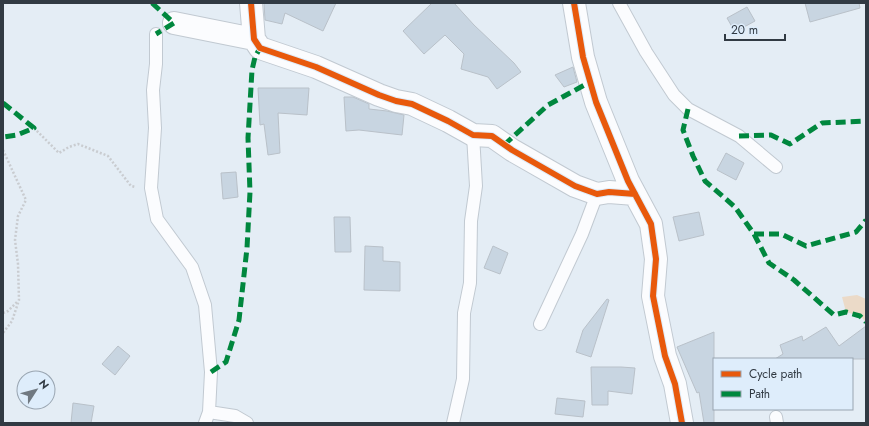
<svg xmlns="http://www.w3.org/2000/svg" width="869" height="426" font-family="Jost,sans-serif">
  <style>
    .green { fill: #ebdac8 }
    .building { fill: #c8d5e1; stroke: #b9c1c9 }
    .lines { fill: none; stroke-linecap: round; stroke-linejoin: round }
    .lane-casing { stroke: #c1c9d1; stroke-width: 14 }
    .street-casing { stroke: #c1c9d1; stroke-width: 24 }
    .path { stroke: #c9ccd0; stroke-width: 2.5; stroke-dasharray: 2 2; stroke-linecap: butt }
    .lane { stroke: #fbfcfe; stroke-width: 12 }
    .street { stroke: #fbfcfe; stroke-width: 22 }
    .quiet { stroke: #00873e; stroke-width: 5; stroke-dasharray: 10 5; stroke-linecap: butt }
    .cycleway-casing { stroke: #deedfb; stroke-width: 8 }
    .cycleway { stroke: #e8590c; stroke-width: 6 }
  </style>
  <rect width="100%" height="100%" fill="#e4edf5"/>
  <path class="green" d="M 857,295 L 866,299 L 866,322 L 860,316 L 846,312 L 842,297 Z"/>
  <path class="building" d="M 264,3 L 336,3 L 323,31 L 285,13 L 282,24 L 265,20 Z
    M 432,3 L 454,3 L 474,25 L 514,63 L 521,72 L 497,89 L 488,77 L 461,69 L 464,54 L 445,35 L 424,54 L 403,31 Z
    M 805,3 L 859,3 L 860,8 L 810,22 Z
    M 747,7 L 755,21 L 735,32 L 727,18 Z
    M 573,67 L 577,82 L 564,87 L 555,75 Z
    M 258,88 L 309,88 L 307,115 L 278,113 L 280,153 L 268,155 L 264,124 L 260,125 Z
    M 344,97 L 353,97 L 369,104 L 369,109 L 387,111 L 404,115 L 402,135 L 359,130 L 346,131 Z
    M 726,153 L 744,163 L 736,180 L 717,170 Z
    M 236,172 L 238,197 L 223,199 L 221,173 Z
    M 699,212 L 704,235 L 679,241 L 673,217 Z
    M 334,217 L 350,217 L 351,252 L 335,252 Z
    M 365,246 L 383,247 L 383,261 L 400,262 L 400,291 L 364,290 Z
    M 493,246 L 508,253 L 500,274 L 484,268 Z
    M 607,299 L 609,300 L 591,357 L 576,352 L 583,330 Z
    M 866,326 L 866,359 L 775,359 L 783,354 L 780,345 L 802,336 L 803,341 L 826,327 L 839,346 Z
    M 714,332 L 714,423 L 704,423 L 699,392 L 697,393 L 677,347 Z
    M 118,346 L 130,356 L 115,375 L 102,364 Z
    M 591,367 L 621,367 L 635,368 L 632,394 L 608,391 L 608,405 L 592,405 Z
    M 557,398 L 585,401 L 583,417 L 555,414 Z
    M 73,403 L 94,406 L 91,423 L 71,423 Z"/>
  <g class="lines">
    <defs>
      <path id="lane" d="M 619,3 L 646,52 L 674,95 L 688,109 L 739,136 L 776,167
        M 156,34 L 156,64 L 153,90 L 155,128 L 151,188 L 157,219 L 192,267 L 205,305 L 211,372 L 209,412 L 205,423
        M 540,324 L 582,234 L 597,194
        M 209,412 L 235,416 L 247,423
        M 776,417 L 777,423
        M 453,423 L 463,379 L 464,313 L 470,283 L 471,221 L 476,186 L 473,135"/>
      <path id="street" d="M 251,3 L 254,39 L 260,48 L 316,67 L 379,95 L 396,101 L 412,104 L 448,121 L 473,135 L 492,136 L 512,150 L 575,186 L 597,194 L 609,192 L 635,194
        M 574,3 L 583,57 L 596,102 L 628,181 L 651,224 L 656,259 L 653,296 L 665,356 L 675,384 L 682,423
        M 174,23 L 254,39"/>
    </defs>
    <use href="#lane" class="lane-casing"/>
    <use href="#street" class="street-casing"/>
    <path class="path" d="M 34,128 L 59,153 L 69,147 L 78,144 L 108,156 L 131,186 L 135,187
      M 3,150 L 26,200 L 18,216 L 15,240 L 18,264 L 19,300 L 12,321 L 3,333
      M 3,313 L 8,311 L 18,301"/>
    <use href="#lane" class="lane"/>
    <use href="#street" class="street"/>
    <path class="quiet" d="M 152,3 L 174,23 L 156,34
      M 3,103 L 34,128 L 17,135 L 3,137
      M 688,109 L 683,130 L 693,156 L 705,181 L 735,207 L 754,234 L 769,263 L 794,280 L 834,315 L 846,312 L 860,316 L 866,322
      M 739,136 L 771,135 L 790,144 L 822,123 L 866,121
      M 504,145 L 548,105 L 590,82
      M 754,234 L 781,234 L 806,246 L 856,232 L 866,220
      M 211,372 L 226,362 L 239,320 L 247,248 L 250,192 L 248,138 L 252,70 L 255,57 L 260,48"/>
    <defs>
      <path id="cycleway" d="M 251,3 L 254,39 L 260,48 L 316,67 L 379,95 L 396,101 L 412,104 L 448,121 L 473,135 L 492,136 L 512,150 L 575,186 L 597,194 L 609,192 L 635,194
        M 574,3 L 583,57 L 596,102 L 628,181 L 651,224 L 656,259 L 653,296 L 665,356 L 675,384 L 682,423"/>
    </defs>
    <use href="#cycleway" class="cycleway-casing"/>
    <use href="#cycleway" class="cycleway"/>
  </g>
  <rect width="869" height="426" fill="none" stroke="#313a43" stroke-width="8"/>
  <rect x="713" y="358" width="140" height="52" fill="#deedfb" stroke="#99a5b1"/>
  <rect x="721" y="371" width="20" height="6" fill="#e8590c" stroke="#99a5b1"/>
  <text x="749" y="378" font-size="12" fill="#313a43">Cycle path</text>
  <rect x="721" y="391" width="20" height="6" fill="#00873e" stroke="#99a5b1"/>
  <text x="749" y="398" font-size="12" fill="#313a43">Path</text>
  <g transform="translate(36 390) rotate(54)"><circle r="19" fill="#deedfb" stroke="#99a5b1"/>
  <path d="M0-3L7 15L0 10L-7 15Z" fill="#707981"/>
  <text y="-6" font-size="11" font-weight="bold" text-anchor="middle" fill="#313a43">N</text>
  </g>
  <path d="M725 34v6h60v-6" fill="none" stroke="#313a43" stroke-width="2"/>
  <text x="731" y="34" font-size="12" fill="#313a43" stroke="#deedfb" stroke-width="3" paint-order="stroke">20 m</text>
</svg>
